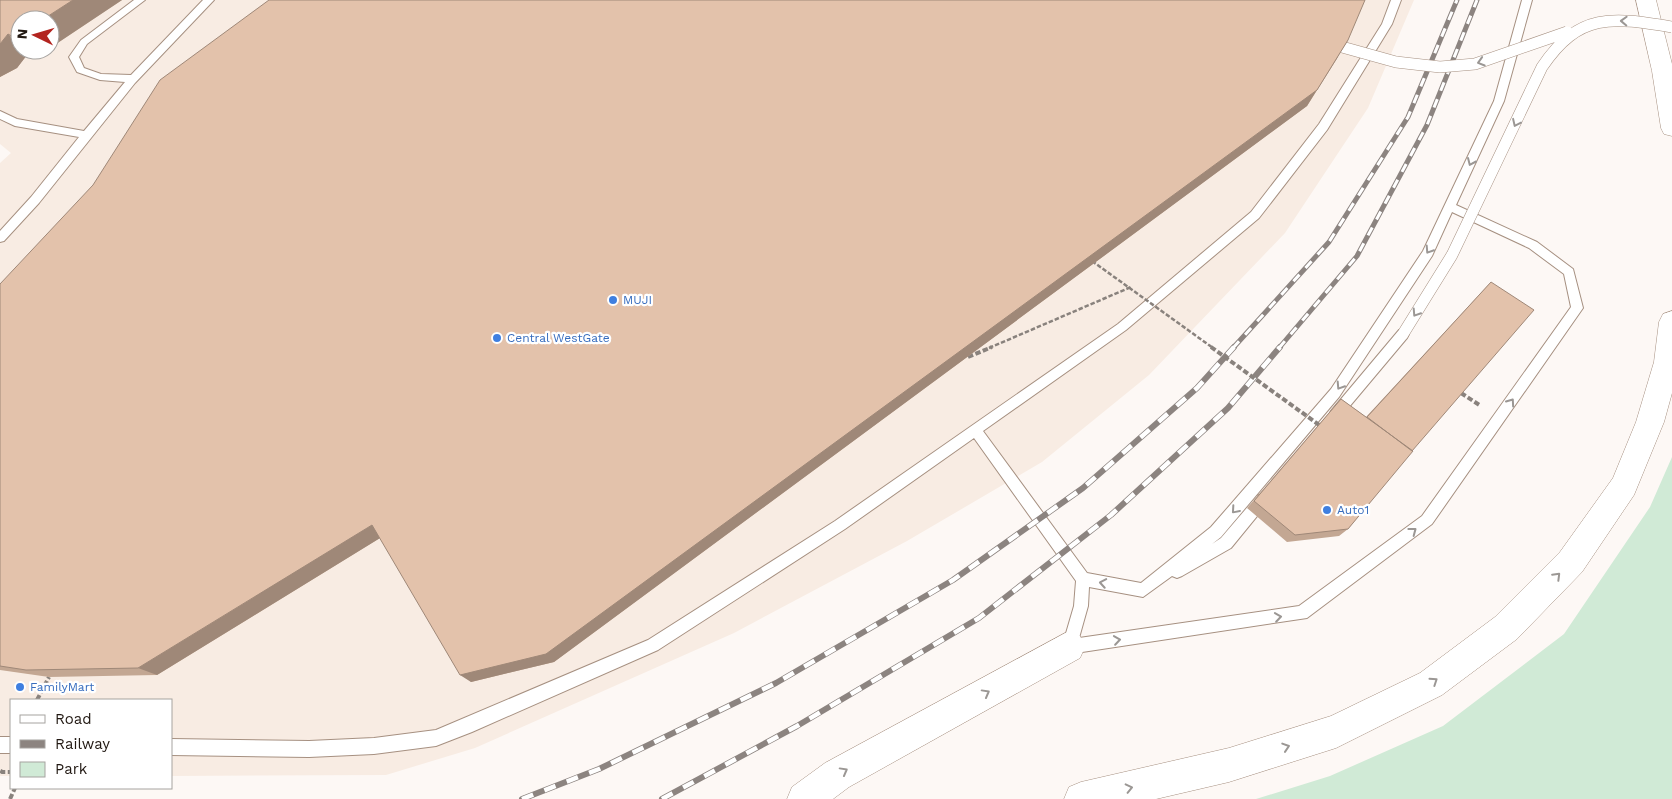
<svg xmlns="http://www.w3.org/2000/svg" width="1672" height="799" font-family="'Work Sans',sans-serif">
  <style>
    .built { fill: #f8ece3; fill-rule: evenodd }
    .green { fill: #d0ead6 }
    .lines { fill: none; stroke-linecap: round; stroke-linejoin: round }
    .lane-casing { stroke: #a69081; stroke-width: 2 }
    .secondary-casing { stroke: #a69081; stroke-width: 1 }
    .primary-casing { stroke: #a69081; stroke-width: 1 }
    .path-far1 { stroke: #89827d; stroke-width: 2.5; stroke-dasharray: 4.5 2; stroke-linecap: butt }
    .path { stroke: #89827d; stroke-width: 4; stroke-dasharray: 5.5 2.5; stroke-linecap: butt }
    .lane { fill: #fff; fill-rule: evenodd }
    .secondary { fill: #fff; fill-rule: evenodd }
    .primary { fill: #fff; fill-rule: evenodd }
    .rail-far1-casing { stroke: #8c8480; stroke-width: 5 }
    .rail-casing { stroke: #8c8480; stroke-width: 6 }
    .rail-far1 { stroke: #fff; stroke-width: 3; stroke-dasharray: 9; stroke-linecap: butt }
    .rail { stroke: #fff; stroke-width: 4.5; stroke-dasharray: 12; stroke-linecap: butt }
    .lane-bridge-casing { stroke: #a69081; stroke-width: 12; stroke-linecap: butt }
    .path-bridge-far1 { stroke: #89827d; stroke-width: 2.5; stroke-dasharray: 4.5 2; stroke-linecap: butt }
    .path-bridge { stroke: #89827d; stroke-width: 4; stroke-dasharray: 5.5 2.5; stroke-linecap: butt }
    .lane-bridge { stroke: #fff; stroke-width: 11 }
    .wall { fill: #c3a793 }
    .shaded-wall { fill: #9f8878 }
    .building { fill: #e3c2ab; stroke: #9f8878 }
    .oneway { stroke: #9b9794 }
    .shop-dot { fill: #3f7fe0; stroke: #fff; stroke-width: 2 }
    .labels { text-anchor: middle; stroke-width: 4.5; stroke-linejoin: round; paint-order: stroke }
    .shop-label { font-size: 12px; fill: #366cbe; stroke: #fff; text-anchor: start }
  </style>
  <rect width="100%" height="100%" fill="#fdf8f5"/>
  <path class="built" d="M 0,0 L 1414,0 L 1368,108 L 1285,233 L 1149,375 L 1042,462 L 907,541 L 734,633 L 475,748 L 386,775 L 171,776 L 171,700 L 11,700 L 11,776 L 0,776 L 0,163 L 11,153 L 0,144 ZM 20,20 L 50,20 L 50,50 L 20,50 Z"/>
  <path class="green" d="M 1672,457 L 1672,799 L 1256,799 L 1330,776 L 1443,726 L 1564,634 L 1650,507 Z"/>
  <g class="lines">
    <defs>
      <path id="lane" d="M 134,0 L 145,0 L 87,44 L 79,57 L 84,68 L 101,74 L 131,75 L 203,0 L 214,0 L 135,83 L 39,203 L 4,241 L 0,242 L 0,231 L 31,197 L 79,137 L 15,126 L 0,119 L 0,111 L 17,119 L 84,131 L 125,82 L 100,80 L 77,72 L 69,57 L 81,40 Z
        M 1391,0 L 1401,0 L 1392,24 L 1327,130 L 1259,218 L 1126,330 L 983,431 L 1087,573 L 1141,583 L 1211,527 L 1331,389 L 1423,251 L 1494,101 L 1522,0 L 1532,0 L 1504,101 L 1456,205 L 1537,242 L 1573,269 L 1583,308 L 1432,524 L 1307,618 L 1069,654 L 1064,652 L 1062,647 L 1074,606 L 1076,581 L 974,438 L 845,529 L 658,650 L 472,732 L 436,746 L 374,754 L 309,757 L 171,755 L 171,739 L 309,741 L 374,738 L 436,730 L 648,640 L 835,521 L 1118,324 L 1251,212 L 1319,124 L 1382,24 ZM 1452,212 L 1529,248 L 1564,274 L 1571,307 L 1422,516 L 1299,606 L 1079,638 L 1088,606 L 1089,587 L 1143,597 L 1172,576 L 1177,578 L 1182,576 L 1231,548 L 1267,504 L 1269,500 L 1267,496 L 1262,494 L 1257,496 L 1221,538 L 1212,544 L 1221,537 L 1339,397 L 1432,256 Z
        M 1403,329 L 1407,330 L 1409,334 L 1407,338 L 1339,419 L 1335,421 L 1331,419 L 1329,415 L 1331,411 L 1399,330 Z
        M 0,737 L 11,737 L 11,753 L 0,753 Z"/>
      <path id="secondary" d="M 1069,631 L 1080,636 L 1085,647 L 1080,658 L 849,787 L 833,799 L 787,799 L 792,787 L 825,763 Z"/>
      <path id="primary" d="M 1636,0 L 1656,0 L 1672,64 L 1672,136 L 1664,134 L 1661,128 L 1652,71 Z
        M 1672,311 L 1672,393 L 1664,422 L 1634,495 L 1582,572 L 1517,639 L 1442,695 L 1336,748 L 1229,782 L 1156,799 L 1064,799 L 1069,787 L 1081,782 L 1229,748 L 1331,716 L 1420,673 L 1495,617 L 1560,552 L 1613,478 L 1636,422 L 1654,362 L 1659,322 L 1663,314 Z"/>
    </defs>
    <use href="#lane" class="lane-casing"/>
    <use href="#secondary" class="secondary-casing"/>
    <use href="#primary" class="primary-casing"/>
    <path class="path-far1" d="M 989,348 L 1131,287"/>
    <path class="path" d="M 968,357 L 992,347
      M 1461,393 L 1481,406
      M 37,700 L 49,677
      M 3,770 L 2,772 L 11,772
      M 10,799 L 15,788"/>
    <use href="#lane" class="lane"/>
    <use href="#secondary" class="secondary"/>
    <use href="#primary" class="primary"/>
    <defs>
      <path id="rail-far1" d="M 1233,348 L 1329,242 L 1408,117 L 1457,0
        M 1279,348 L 1357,256 L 1427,125 L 1477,0"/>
      <path id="rail" d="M 522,799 L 599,769 L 776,683 L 953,580 L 1083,488 L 1197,388 L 1234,347
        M 662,799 L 797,726 L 979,618 L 1111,515 L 1228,408 L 1280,347"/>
    </defs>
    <use href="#rail-far1" class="rail-far1-casing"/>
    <use href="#rail" class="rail-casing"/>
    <use href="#rail-far1" class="rail-far1"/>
    <use href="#rail" class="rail"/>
    <defs>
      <path id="lane-bridge" d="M 1342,47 L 1396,62 L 1440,67 L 1475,64 L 1567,32
        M 1403,334 L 1452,255 L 1542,67 C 1579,12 1612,17 1672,27"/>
    </defs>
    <use href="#lane-bridge" class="lane-bridge-casing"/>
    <path class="path-bridge-far1" d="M 1092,261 L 1213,348"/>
    <path class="path-bridge" d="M 1211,347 L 1322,427"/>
    <use href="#lane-bridge" class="lane-bridge"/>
  </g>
  <path class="wall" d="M 0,0 L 122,0 L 50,48 L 20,20 L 20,50 L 47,50 L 34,58 L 27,55 L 17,68 L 0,77 Z
    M 1338,57 L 1307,106 L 554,662 L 471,682 L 380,538 L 157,675 L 49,677 L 0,670 L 0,284 Z
    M 1491,282 L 1412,451 L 1348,529 L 1339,536 L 1287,542 L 1247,508 L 1333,408 L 1341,399 L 1366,417 Z"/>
  <path class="shaded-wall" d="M 73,0 L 122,0 L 50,48 L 50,20 L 42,20 Z
    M 8,34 L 20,47 L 20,50 L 23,50 L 27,55 L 17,68 L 0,77 L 0,44 Z
    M 20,34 L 20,44 L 15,38 Z
    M 1348,40 L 1307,106 L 554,662 L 471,682 L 460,675 Z
    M 26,50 L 47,50 L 34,58 Z
    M 372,525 L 385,535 L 157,675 L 138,668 Z"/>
  <path class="building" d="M 0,0 L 73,0 L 42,20 L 20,20 L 20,34 L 15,38 L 8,34 L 0,44 Z
    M 269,0 L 1365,0 L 1348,40 L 1317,90 L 546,654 L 460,675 L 372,525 L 138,668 L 26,670 L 0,666 L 0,284 L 93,185 L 160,80 Z
    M 1491,282 L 1534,310 L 1412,451 L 1367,417 Z
    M 1341,399 L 1413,451 L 1348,529 L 1295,535 L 1254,501 Z"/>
  <defs><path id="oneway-chevron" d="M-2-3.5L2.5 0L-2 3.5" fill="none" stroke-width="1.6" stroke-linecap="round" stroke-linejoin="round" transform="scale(1.25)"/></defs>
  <g class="oneway">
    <use href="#oneway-chevron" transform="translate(1624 21) rotate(-178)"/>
    <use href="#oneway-chevron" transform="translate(1481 62) rotate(163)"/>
    <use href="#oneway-chevron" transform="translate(1516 123) rotate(115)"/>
    <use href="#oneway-chevron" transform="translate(1471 162) rotate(114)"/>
    <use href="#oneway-chevron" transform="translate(1429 250) rotate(123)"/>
    <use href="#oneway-chevron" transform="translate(1416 313) rotate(123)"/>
    <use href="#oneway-chevron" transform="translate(1340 386) rotate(123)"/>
    <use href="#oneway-chevron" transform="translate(1511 402) rotate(-55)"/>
    <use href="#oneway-chevron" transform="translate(1235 510) rotate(131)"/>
    <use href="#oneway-chevron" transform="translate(1413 531) rotate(-37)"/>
    <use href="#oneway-chevron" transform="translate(1557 576) rotate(-45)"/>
    <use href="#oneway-chevron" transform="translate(1103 583) rotate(-170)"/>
    <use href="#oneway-chevron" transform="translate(1278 617) rotate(-8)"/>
    <use href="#oneway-chevron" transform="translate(1117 640) rotate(-8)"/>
    <use href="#oneway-chevron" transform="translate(1434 681) rotate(-34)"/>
    <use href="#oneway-chevron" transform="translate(986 693) rotate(-29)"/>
    <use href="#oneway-chevron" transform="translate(1286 747) rotate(-18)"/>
    <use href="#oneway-chevron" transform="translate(844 771) rotate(-29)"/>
    <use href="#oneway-chevron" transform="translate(1129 788) rotate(-13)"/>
  </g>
  <g class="shop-dot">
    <circle cx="613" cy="300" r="5"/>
    <circle cx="497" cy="338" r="5"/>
    <circle cx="1327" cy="510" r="5"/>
    <circle cx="20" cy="687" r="5"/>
  </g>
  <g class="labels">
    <g class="shop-label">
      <text x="623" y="304">MUJI</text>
      <text x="507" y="342">Central WestGate</text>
      <text x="1337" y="514">Auto1</text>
      <text x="30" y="691">FamilyMart</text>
    </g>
  </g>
  <rect x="10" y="699" width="162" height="90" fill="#ffffff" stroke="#a6a3a0"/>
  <rect x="20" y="715" width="25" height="8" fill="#ffffff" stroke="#a6a3a0"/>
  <text x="55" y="724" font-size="15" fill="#211812">Road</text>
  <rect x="20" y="740" width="25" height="8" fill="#8c8480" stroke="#a6a3a0"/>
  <text x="55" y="749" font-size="15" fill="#211812">Railway</text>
  <rect x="20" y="762" width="25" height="15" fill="#d0ead6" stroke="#a6a3a0"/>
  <text x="55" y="774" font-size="15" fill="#211812">Park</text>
  <g transform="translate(35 35) rotate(275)"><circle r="24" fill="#ffffff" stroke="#a6a3a0"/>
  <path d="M0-4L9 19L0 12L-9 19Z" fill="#b3241f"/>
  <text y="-8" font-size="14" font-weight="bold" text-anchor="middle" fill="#211812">N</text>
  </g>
</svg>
